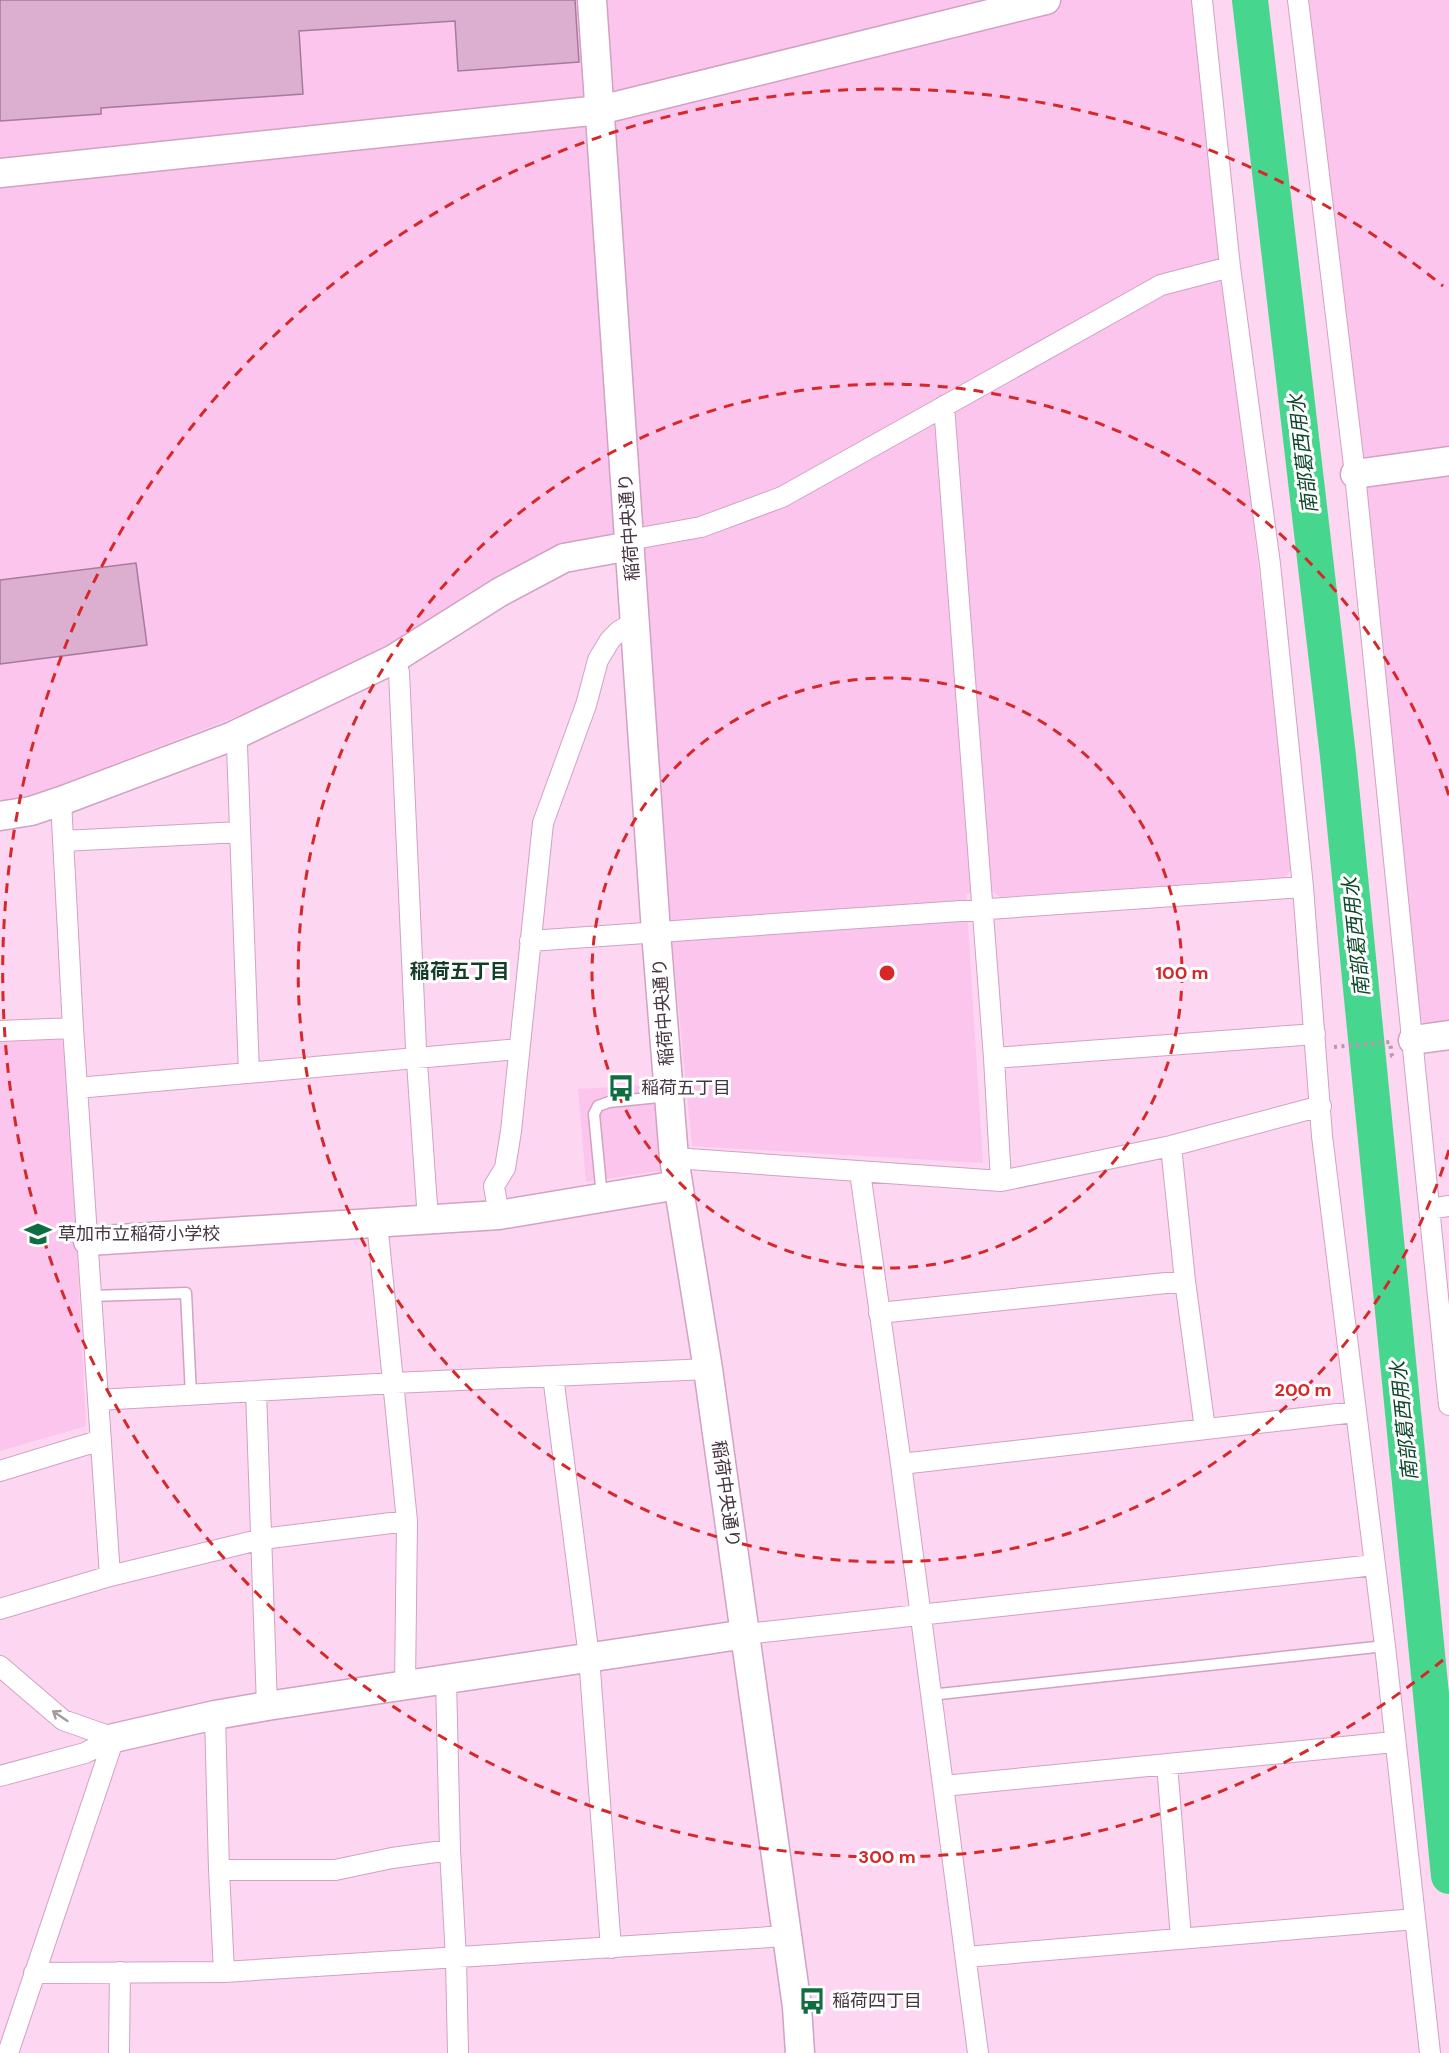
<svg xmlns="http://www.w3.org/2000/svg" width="1449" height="2053" font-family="'DM Sans','Noto Sans JP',sans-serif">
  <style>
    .built { fill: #fcc5ed }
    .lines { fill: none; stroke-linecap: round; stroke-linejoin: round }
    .river { stroke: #47d68d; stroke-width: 36 }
    .building { fill: #dcaecf; stroke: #a67a9a; stroke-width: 1.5 }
    .lane-casing { stroke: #d0a2c3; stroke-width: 13 }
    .street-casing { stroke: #d0a2c3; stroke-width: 22 }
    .secondary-casing { stroke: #d0a2c3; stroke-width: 31 }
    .path { stroke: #b898af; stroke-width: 4; stroke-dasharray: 3 4.5; stroke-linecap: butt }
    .lane { stroke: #fff; stroke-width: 10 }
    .street { stroke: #fff; stroke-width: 20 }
    .secondary { stroke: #fff; stroke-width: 28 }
    .oneway { stroke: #a39aa0 }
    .ring { fill: none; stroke: #d62828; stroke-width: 3; stroke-dasharray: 10 8 }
    .labels { text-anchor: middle; stroke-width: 6; stroke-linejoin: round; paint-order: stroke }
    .street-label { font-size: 18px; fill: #473442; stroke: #fff }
    .poi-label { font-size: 18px; fill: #473442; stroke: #fff; text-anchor: start }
    .water-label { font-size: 20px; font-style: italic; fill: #0d472a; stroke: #fff }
    .neighbourhood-label { font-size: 20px; font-weight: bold; fill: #143c27; stroke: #fff }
    .centre { fill: #d62828; stroke: #fff; stroke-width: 3 }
    .ring-label { font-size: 18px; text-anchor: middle; font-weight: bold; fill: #d62828; stroke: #fff; stroke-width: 6; stroke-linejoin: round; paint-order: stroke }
  </style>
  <rect width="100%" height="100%" fill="#fdd6f2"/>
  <path class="built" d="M 0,0 L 1192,0 L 1222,287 L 1255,538 L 1293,867 L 1285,877 L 1000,897 L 992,891 L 966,894 L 983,1163 L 692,1146 L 673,951 L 642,521 L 610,534 L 559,545 L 482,586 L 407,636 L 365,659 L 264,706 L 31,796 L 0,803 Z
    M 1308,0 L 1449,0 L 1449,1021 L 1425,1025 L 1420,1019 L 1367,493 Z
    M 66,1039 L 86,1426 L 0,1451 L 0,1042 Z
    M 658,1084 L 665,1170 L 586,1182 L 578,1089 Z"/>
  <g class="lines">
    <path class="river" d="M 1250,0 L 1338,756 L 1449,1876"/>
  </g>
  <path class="building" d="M 0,0 L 575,0 L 579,62 L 458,71 L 455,21 L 299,31 L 303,94 L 101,108 L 101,114 L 0,121 Z
    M 136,563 L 147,645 L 0,664 L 0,580 Z"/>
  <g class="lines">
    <defs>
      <path id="lane" d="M 602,1197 L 594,1114 L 598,1106 L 609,1102 L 669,1096
        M 91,1296 L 186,1293 L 191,1395
        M 930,1695 L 1385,1646"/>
      <path id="street" d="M 1202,0 L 1230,267 L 1270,564 L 1303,887 L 1322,1136 L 1385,1646 L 1430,2053
        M 1298,0 L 1355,474 L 1449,1405
        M 944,406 L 994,1058 L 1001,1181
        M 629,540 L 701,527 L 782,497 L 1161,285 L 1230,267
        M 392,660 L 399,672 L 416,1048 L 428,1220
        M 233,736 L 237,746 L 249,1073
        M 61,801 L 73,1028 L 110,1576
        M 63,841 L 240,832
        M 530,941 L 1303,887
        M 0,1031 L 73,1028
        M 994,1058 L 1315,1034
        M 77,1088 L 519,1049
        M 1171,1146 L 1185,1281 L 1205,1429
        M 674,1158 L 1001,1181 L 1171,1146 L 1321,1106
        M 860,1172 L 901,1464 L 978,2053
        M 1429,1209 L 1449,1206
        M 499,1215 L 494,1186 L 505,1168 L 511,1131 L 543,823 L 586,705 L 598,660 L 610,640 L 619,631 L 635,622
        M 377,1222 L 407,1521 L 405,1685
        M 879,1313 L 1185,1281
        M 553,1376 L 589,1657 L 611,1948
        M 256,1391 L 267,1706
        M 98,1400 L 394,1383 L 708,1369
        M 901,1464 L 1355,1412
        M 0,1471 L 101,1440
        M 0,1609 L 110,1576 L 262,1539 L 407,1521
        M 746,1634 L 1374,1565
        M 0,1666 L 63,1720 L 114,1738
        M 446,1679 L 450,1850 L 456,1958 L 458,2053
        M 215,1715 L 219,1870 L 224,1972
        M 1167,1764 L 1181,1938
        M 0,1776 L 85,1753 L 114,1738
        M 943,1786 L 1394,1742
        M 219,1870 L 335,1870 L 392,1858 L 450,1850
        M 966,1957 L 1415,1919
        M 34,1973 L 224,1972 L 786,1936
        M 8,2053 L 114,1738
        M 119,2053 L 120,1972"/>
      <path id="secondary" d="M 592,0 L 656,932 L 674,1158 L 708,1369 L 797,2007 L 800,2053
        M 0,173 L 600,110 L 1046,0
        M 1355,474 L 1449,461
        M 0,816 L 31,811 L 61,801 L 233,736 L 392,660 L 500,592 L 564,558 L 630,546
        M 1413,1040 L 1449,1035
        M 88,1241 L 499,1215 L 678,1185
        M 114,1738 L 215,1715 L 267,1706 L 746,1634"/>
    </defs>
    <use href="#lane" class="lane-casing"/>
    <use href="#street" class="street-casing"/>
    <use href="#secondary" class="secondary-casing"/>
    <path class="path" d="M 1334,1047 L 1390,1042 L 1392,1056 L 1395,1056"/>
    <use href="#lane" class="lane"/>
    <use href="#street" class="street"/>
    <use href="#secondary" class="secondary"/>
  </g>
  <defs><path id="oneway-shaft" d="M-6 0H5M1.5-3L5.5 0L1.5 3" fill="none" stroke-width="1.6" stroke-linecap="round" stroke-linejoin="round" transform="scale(1.5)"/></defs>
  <use class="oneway" href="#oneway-shaft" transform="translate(60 1716) rotate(-146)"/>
  <g class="ring">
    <circle cx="887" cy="973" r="295"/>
    <path d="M1449 1150A589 589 0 1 1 1449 796"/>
    <path d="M1443 1660A884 884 0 1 1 1443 286"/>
  </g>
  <defs>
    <symbol id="bus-bare" viewBox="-9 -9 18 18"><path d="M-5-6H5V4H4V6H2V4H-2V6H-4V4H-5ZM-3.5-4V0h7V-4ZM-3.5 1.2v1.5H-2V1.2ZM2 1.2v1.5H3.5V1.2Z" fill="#0f6d42" stroke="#fff" stroke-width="2.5" paint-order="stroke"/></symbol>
    <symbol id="school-bare" viewBox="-9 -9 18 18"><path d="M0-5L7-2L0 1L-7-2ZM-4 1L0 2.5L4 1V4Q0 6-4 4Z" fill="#0f6d42" stroke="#fff" stroke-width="2.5" paint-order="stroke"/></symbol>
  </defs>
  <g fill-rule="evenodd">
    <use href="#bus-bare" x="602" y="1069" width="38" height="38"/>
    <use href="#school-bare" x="19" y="1215" width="38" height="38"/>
    <use href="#bus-bare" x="793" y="1982" width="38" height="38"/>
  </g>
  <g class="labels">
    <g class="street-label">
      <text transform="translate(629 527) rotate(-94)" y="6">稲荷中央通り</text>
      <text transform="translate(663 1012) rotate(-94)" y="6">稲荷中央通り</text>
      <text transform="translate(726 1494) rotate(82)" y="6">稲荷中央通り</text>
    </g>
    <g class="poi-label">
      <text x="641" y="1094">稲荷五丁目</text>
      <text x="58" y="1240">草加市立稲荷小学校</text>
      <text x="832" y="2007">稲荷四丁目</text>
    </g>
    <g class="water-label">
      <text transform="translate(1303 454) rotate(-97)" y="7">南部葛西用水</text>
      <text transform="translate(1356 937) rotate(-96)" y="7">南部葛西用水</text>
      <text transform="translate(1404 1421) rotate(-96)" y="7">南部葛西用水</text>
    </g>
    <g class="neighbourhood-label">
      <text x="460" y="978">稲荷五丁目</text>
    </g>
  </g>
  <circle cx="887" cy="973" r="9" class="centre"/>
  <g class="ring-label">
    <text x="1182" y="979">100 m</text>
    <text x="1303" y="1396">200 m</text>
    <text x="887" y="1863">300 m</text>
  </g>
</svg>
